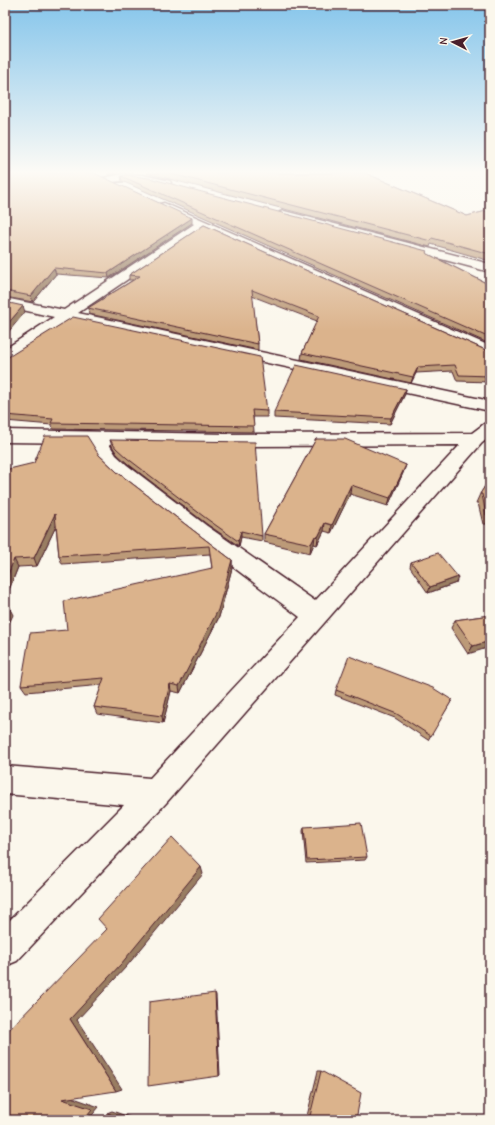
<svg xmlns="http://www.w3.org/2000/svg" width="495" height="1125" font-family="'Comic Neue',sans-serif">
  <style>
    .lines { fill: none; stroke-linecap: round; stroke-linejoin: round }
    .minor-casing { stroke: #4a1f2b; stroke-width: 3 }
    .minor { fill: #fbf7ec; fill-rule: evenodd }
    .wall { fill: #bc9a78; stroke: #4a1f2b }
    .shaded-wall { fill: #997d62; stroke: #4a1f2b }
    .building { fill: #dbb38c; stroke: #4a1f2b }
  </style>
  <rect width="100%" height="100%" fill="#fbf7ec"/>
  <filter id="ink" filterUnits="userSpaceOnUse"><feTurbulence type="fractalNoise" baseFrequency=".025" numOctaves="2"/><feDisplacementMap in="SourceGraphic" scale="8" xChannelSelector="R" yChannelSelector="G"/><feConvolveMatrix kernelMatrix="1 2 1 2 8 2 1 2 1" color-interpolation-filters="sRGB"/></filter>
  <g filter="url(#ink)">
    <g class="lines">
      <defs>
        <path id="minor" d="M 123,174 L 143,175 L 170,181 L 171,183 L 166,186 C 145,181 128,179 107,183 L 102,180 L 103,178 Z
          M 164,203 L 490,346 L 490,357 L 203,228 L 78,313 L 490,401 L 490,411 L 68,320 L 10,359 L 5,361 L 5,349 L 54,317 L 5,306 L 5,298 L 64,310 L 194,224 L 160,208 L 159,206 L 160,204 Z
          M 284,211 L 490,264 L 490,272 L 280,216 L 278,214 L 280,212 Z
          M 490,422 L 490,437 L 482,443 L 166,803 L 17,961 L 5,966 L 5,925 L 124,805 L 5,794 L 5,766 L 150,778 L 300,617 C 252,581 204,546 157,508 C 133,489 103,472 90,443 L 5,442 L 5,430 L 226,434 L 472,433 L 484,424 ZM 109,444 L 226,446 L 460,445 L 315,601 L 207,526 L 127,465 L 116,455 Z"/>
      </defs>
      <use href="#minor" class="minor-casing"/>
      <use href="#minor" class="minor"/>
    </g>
    <path class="wall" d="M 5,173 L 192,223 L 109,278 L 56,274 L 33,302 L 5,297 Z
      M 146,173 L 365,173 L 467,216 L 490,210 L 490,261 L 431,244 L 430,247 L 150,174 Z
      M 121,176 L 426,253 L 490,285 L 490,344 L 122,181 Z
      M 204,225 L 490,352 L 490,382 L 457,381 L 453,371 L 416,373 L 411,383 L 301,359 L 302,353 L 317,321 L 252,296 L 258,344 L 258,350 L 89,314 L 88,308 L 133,280 L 129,280 L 129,275 Z
      M 5,359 L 267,411 L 267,417 L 253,417 L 254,432 L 53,429 L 52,425 L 5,421 Z
      M 406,389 L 405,394 L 390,424 L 274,418 L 274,412 Z
      M 316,439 L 406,465 L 403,473 L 388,506 L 350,494 L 331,533 L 324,531 L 317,545 L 314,544 L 310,553 L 264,542 L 264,534 Z
      M 110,440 L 262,536 L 262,541 L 241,537 L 239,546 L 208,525 L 128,464 L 117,454 L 112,446 Z
      M 99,455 L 117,472 L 232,560 L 232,568 L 219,617 L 180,693 L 171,691 L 163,723 L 97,714 L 94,707 L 102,685 L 26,692 L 21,685 L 67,630 L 212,568 L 210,554 L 62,564 L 59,556 L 56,526 L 37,566 L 18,567 L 5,600 L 5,470 Z
      M 490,478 L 490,524 L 483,524 L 478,503 L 476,503 L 480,494 Z
      M 411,562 L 456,583 L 428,593 L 410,567 Z
      M 490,615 L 468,654 L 451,628 L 455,620 Z
      M 336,690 L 452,700 L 428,740 L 395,718 L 335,695 Z
      M 304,827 L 367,857 L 365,860 L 306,863 L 303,831 Z
      M 488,1036 L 490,1036 L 490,1051 Z
      M 318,1071 L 321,1071 L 356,1120 L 306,1120 Z"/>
    <path class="shaded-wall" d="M 108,173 L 116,173 L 108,175 Z
      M 192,218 L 192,223 L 109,278 L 108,273 Z
      M 54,268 L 56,274 L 33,302 L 31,296 Z
      M 23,306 L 25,312 L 5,336 L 5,327 Z
      M 418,367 L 416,373 L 411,383 L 413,377 Z
      M 406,389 L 405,394 L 390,424 L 391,418 Z
      M 406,465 L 403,473 L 388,506 L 390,498 Z
      M 351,485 L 350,494 L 331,533 L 332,525 Z
      M 55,514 L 58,522 L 37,566 L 34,558 Z
      M 325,523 L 324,531 L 317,545 L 318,537 Z
      M 241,531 L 241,537 L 239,546 L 238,541 Z
      M 315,536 L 314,544 L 310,553 L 311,544 Z
      M 14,559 L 18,567 L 5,600 L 5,582 Z
      M 232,560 L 232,568 L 219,617 L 180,693 L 179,686 Z
      M 458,577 L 456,583 L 428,593 L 430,587 Z
      M 9,607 L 13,615 L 5,632 L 5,615 Z
      M 490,641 L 490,647 L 468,654 L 473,646 Z
      M 170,684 L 171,691 L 163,723 L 162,716 Z
      M 201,867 L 203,874 L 126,967 L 77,1020 L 122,1089 L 116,1091 L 70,1019 Z
      M 215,993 L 216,995 L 220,1075 L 219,1076 Z
      M 71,1097 L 99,1107 L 88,1120 L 83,1120 L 62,1099 Z
      M 112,1111 L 138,1120 L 127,1120 L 107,1113 Z"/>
    <path class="building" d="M 5,173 L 94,173 L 192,218 L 108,273 L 54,268 L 31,296 L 5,291 Z
      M 168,173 L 365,173 L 467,216 L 490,210 L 490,254 L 432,238 L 431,241 Z
      M 126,175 L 149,178 L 427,251 L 426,253 L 490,285 L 490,338 L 121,176 Z
      M 204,225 L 490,352 L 490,376 L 459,375 L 455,365 L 418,367 L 413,377 L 302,353 L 319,316 L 252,290 L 258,344 L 88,308 L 140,276 L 129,275 Z
      M 5,302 L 23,306 L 5,327 Z
      M 73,317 L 260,357 L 267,411 L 252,410 L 254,426 L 51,423 L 53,419 L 5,415 L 5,359 Z
      M 296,365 L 406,389 L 391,418 L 274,412 Z
      M 45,436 L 87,436 L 99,455 L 117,472 L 232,560 L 218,610 L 179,686 L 170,684 L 162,716 L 94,707 L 104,678 L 21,685 L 30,633 L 67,630 L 64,601 L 212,568 L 209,546 L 59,556 L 55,514 L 34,558 L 14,559 L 5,582 L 5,470 L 34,463 Z
      M 316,439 L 345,439 L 406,465 L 390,498 L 351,485 L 332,525 L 325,523 L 318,537 L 315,536 L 311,544 L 264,534 Z
      M 110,440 L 255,442 L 262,536 L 241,531 L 238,541 L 207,519 L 127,458 L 116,448 Z
      M 490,478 L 490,515 L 486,515 L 482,494 L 480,494 Z
      M 438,553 L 458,577 L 430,587 L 411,562 Z
      M 5,606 L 9,607 L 5,615 Z
      M 490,615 L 490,641 L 473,646 L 455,620 Z
      M 349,656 L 433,688 L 452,700 L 431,736 L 397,714 L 336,690 Z
      M 361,823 L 367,857 L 307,860 L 304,827 Z
      M 172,837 L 201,867 L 121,964 L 70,1019 L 116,1091 L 62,1099 L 92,1109 L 83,1120 L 5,1120 L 5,1034 L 107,929 L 98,919 Z
      M 215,993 L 219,1076 L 148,1086 L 149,1002 Z
      M 321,1071 L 361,1093 L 356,1120 L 309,1120 Z
      M 107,1113 L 127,1120 L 105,1120 Z"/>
  </g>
  <linearGradient id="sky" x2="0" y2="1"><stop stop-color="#85c5eb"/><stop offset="0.52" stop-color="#fdfbf6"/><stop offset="1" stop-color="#fdfbf6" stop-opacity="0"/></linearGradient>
  <rect width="495" height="331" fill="url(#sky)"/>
  <rect width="495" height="1125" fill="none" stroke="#fbf7ec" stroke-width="20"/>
  <rect x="10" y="10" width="475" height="1105" fill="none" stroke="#4a1f2b" stroke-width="1.5" filter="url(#ink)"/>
  <g transform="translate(453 42) rotate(276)" stroke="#fbf7ec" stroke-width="3" paint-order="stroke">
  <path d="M0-3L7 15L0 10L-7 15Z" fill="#4a1f2b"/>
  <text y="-6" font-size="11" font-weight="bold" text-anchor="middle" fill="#4a1f2b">N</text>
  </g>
</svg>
